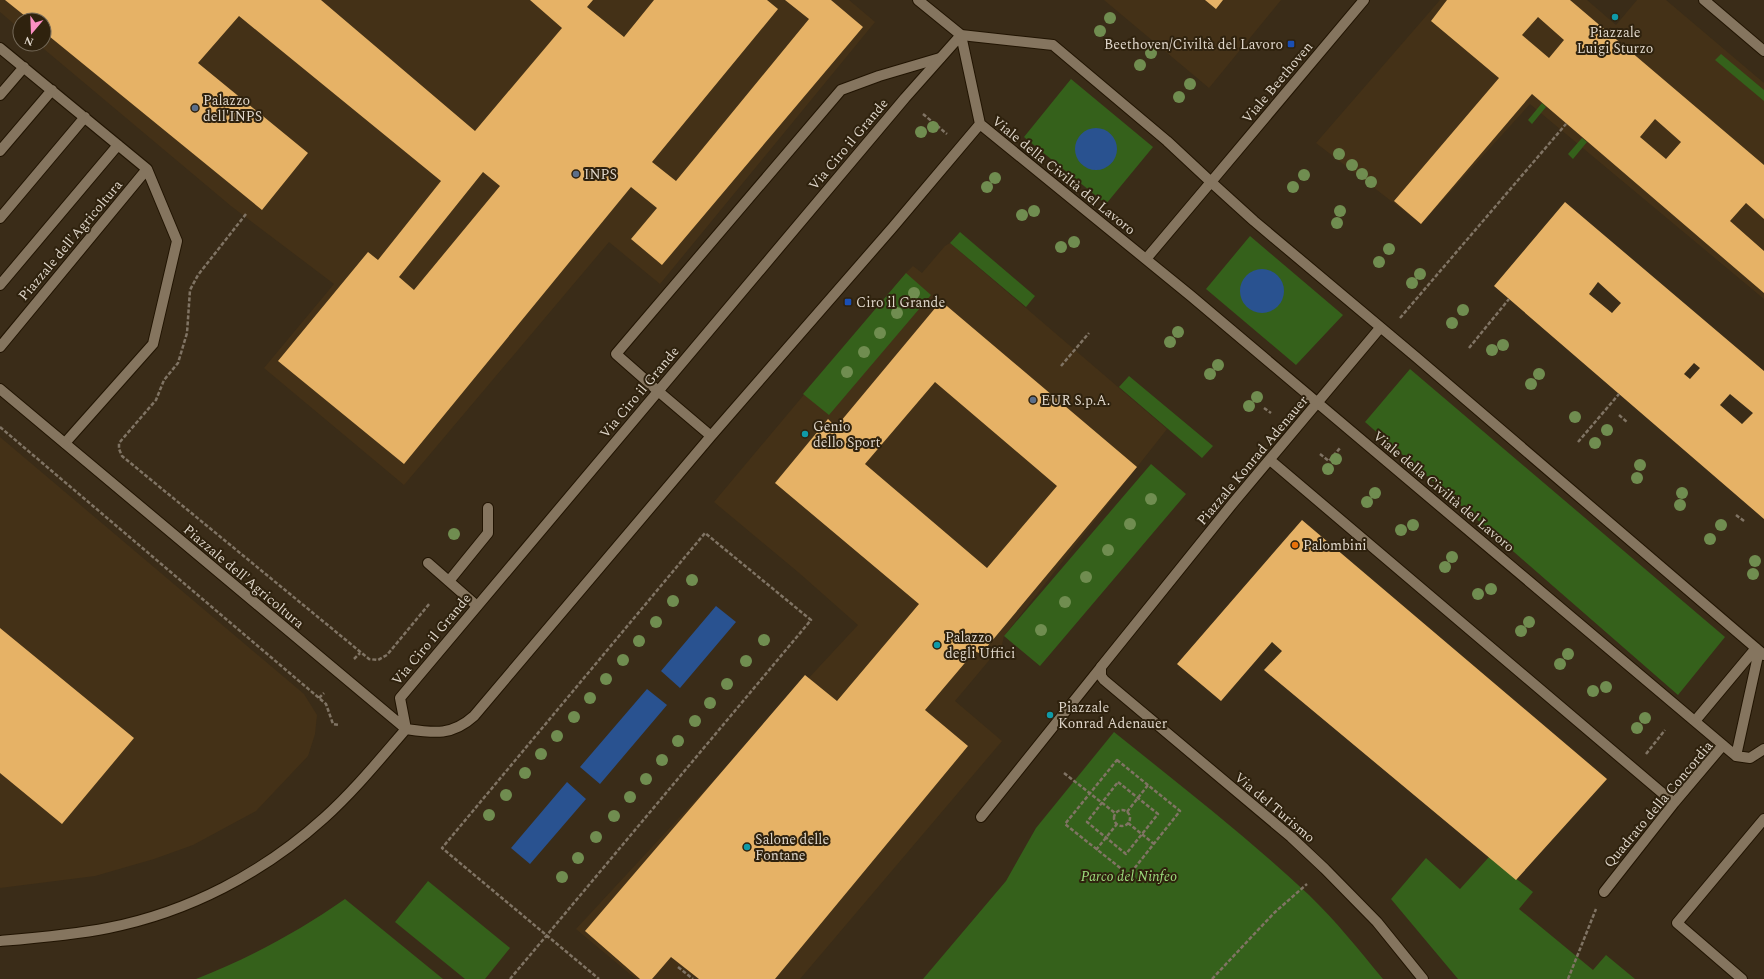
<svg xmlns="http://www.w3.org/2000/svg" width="1764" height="979" font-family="Spectral,serif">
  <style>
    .built { fill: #443117 }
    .green { fill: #35611b }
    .water { fill: #295290 }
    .building { fill: #e6b266; fill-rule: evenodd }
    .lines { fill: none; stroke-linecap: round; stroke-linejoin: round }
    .lane-casing { stroke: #211402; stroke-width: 12 }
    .street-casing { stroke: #211402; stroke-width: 12 }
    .secondary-casing { stroke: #211402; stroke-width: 12 }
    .path { stroke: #807464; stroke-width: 2.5; stroke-dasharray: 4 2; stroke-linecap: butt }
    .lane { stroke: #85755f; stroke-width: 10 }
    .street { stroke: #85755f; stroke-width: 10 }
    .secondary { stroke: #85755f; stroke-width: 10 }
    .tree { fill: #708d50 }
    .culture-dot { fill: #0f9aa8; stroke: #2f220e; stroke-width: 1.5 }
    .transit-dot { fill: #1a4fb4; stroke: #2f220e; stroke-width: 1.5 }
    .service-dot { fill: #5c6f8a; stroke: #2f220e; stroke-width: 1.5 }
    .food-dot { fill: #e8710a; stroke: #2f220e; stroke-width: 1.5 }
    .labels { text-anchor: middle; stroke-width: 4; stroke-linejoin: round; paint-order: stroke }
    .poi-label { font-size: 14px; fill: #dfd6ca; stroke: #2f220e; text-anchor: start }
    .street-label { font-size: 14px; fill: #dfd6ca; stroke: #2f220e }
    .park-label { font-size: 14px; font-style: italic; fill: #9ddd7d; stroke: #2f220e }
  </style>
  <rect width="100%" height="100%" fill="#3a2c18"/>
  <path class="built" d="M 0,0 L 849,0 L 875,22 L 660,284 L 609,242 L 404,485 L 264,368 L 334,284 L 231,206 L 38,44 L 44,44 L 44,20 L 20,20 L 20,29 L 0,12 Z
    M 1104,0 L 1281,0 L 1209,88 Z
    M 1440,0 L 1587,0 L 1616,25 L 1637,0 L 1666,0 L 1764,83 L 1764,299 L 1530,104 L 1421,224 L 1316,143 Z
    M 950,243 L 1167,429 L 1004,636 L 1002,645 L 955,701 L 1002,741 L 800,979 L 636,979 L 576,929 L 858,625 L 798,572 L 714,502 L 906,273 L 913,266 L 922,273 L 945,246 Z
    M 0,437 L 304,694 L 317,715 L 315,734 L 308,756 L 256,811 L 193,845 L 154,859 L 95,876 L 0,888 Z"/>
  <path class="green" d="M 1721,54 L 1764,90 L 1764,101 L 1715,60 Z
    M 1071,79 L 1153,147 L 1106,204 L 1024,137 Z
    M 1542,103 L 1546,107 L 1532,124 L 1528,120 Z
    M 1582,138 L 1587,142 L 1573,159 L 1568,154 Z
    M 960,232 L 1035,296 L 1026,307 L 950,243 Z
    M 1250,236 L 1343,315 L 1296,365 L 1206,289 Z
    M 906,273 L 931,295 L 829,415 L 803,394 Z
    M 1410,369 L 1725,637 L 1678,695 L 1365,422 Z
    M 1129,376 L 1213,446 L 1202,458 L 1119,387 Z
    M 1151,464 L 1186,494 L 1040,666 L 1004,636 Z
    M 1114,732 C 1180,785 1247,837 1309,895 C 1336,921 1359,950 1383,979 L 923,979 L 1006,881 L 1036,828 Z
    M 1489,857 L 1533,892 L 1519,909 L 1593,970 L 1606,955 L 1635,979 L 1458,979 L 1391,899 L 1426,858 L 1460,889 Z
    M 428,881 L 510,948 L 485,979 L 465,979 L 395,922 Z
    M 345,899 L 443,979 L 196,979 C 249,958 298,932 345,899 Z"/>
  <path class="water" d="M1075 149a21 21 0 1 1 42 0a21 21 0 1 1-42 0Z
    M1240 291a22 22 0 1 1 44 0a22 22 0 1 1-44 0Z
    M 716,606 L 736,622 L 680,688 L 661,671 Z
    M 647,689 L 667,705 L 600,784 L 580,767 Z
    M 567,782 L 586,799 L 530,864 L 511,848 Z"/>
  <path class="building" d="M 5,0 L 321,0 L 475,131 L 562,28 L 530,0 L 593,0 L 587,7 L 624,37 L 654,0 L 767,0 L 778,9 L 652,162 L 676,181 L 809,19 L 785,0 L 831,0 L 863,27 L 662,265 L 631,239 L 657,208 L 631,187 L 404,464 L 278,361 L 368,252 L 378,260 L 441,181 L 239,16 L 198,63 L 308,153 L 262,210 L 44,32 L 44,20 L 30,20 ZM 483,172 L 500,186 L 414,290 L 399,277 Z
    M 1205,0 L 1223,0 L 1216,9 Z
    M 1447,0 L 1570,0 L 1764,165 L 1764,219 L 1746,203 L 1730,221 L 1764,251 L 1764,293 L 1532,94 L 1421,224 L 1394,201 L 1499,78 L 1431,21 ZM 1538,17 L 1564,40 L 1549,58 L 1522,35 ZM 1655,119 L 1681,142 L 1666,159 L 1640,137 Z
    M 1565,202 L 1764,371 L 1764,519 L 1494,286 ZM 1598,282 L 1621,303 L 1612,313 L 1589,294 ZM 1694,363 L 1700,368 L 1690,379 L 1684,374 ZM 1730,394 L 1753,413 L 1742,424 L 1720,405 Z
    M 941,301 L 1137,467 L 981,654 L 975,651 L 925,710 L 968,746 L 775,979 L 699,979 L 671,957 L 652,979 L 640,979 L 585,931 L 805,675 L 837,701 L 919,604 L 775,483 L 828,419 L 836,427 ZM 935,382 L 1057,486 L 987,568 L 865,464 Z
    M 1302,520 L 1607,779 L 1516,880 L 1264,670 L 1282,651 L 1272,642 L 1221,701 L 1177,664 Z
    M 0,628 L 134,738 L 62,824 L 0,773 Z"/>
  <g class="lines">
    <defs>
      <path id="lane" d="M 0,48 L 147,169 L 177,241 L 153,344 L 65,443
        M 0,95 L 24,67
        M 0,151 L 52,90
        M 0,218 L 85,117
        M 0,285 L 118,145
        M 0,347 L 147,169
        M 658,391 L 616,354 L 841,90 L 879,76 L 940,58
        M 428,563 L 477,606
        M 449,581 L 488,533 L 488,508
        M 981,817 L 1101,667
        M 1742,979 L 1677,923 L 1764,819"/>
      <path id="street" d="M 1704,0 L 1764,51
        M 961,35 L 980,124 L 1191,296 L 1730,751 L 1736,756 L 1750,758 L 1764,749
        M 1146,259 L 1211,182 L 1254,221 L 1416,357 L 1764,655
        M 1380,328 L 1233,503 L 1101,667 L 1101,676 L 1104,680 L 1291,837 L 1325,869 L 1377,922 L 1423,979
        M 0,389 L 406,729
        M 658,391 L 711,436
        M 1270,460 L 1674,803
        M 1695,721 L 1756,648
        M 406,729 L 400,698 L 905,98 L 961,35
        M 406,729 C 434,733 452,736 474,716 L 711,436 L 893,227 L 980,124
        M 1736,756 L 1759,651
        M 1604,892 L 1674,803 L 1723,745
        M 0,941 C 36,938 73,935 108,928 C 189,912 263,873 324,818 C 354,791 380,759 406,729"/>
      <path id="secondary" d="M 918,0 L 961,35 L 1053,45 L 1167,141 L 1211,182 L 1364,0"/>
    </defs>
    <use href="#lane" class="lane-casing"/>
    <use href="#street" class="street-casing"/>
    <use href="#secondary" class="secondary-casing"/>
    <path class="path" d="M 923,114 L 947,134
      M 246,214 L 198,275 L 190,290 L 187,333 L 178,363 L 164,380 L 156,400 L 119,443 L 119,449 L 122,456 L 369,659 L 378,660 L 387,655 L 430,603
      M 1400,318 L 1566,124
      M 1469,348 L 1509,299
      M 1061,366 L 1089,333
      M 1264,408 L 1271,413
      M 1619,415 L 1627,422
      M 0,427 L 319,698 L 326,704 L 333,724 L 339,725
      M 1578,442 L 1619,394
      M 1320,454 L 1329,461 L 1340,448
      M 1736,515 L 1744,521
      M 354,659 L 360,653
      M 319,698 L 324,693
      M 1646,754 L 1665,730
      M 1117,760 L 1180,811 L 1129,875 L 1065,824 Z
      M 1064,773 L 1115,813
      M 1118,782 L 1158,814 L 1126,854 L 1087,822 Z
      M1114 818a8 8 0 1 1 16 0a8 8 0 1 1-16 0Z
      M 1127,812 L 1148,785
      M 1128,823 L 1154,844
      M 1096,850 L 1117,824
      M 678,967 L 693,979
      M 510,979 L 547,935 L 811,620 L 705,533 L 442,848 L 599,979
      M 1212,979 L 1274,913 L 1307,884
      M 1568,979 L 1596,909"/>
    <use href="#lane" class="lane"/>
    <use href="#street" class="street"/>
    <use href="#secondary" class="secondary"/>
  </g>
  <g class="tree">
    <circle cx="1110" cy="18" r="6"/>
    <circle cx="1100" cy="31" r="6"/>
    <circle cx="1151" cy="53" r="6"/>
    <circle cx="1140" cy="65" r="6"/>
    <circle cx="1190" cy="84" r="6"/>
    <circle cx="1179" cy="97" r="6"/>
    <circle cx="933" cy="127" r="6"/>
    <circle cx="921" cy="132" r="6"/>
    <circle cx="1339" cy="154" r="6"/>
    <circle cx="1352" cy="165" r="6"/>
    <circle cx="1362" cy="174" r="6"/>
    <circle cx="1304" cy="175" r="6"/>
    <circle cx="995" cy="178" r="6"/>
    <circle cx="1371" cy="182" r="6"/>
    <circle cx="987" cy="187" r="6"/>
    <circle cx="1293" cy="187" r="6"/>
    <circle cx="1034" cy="211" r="6"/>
    <circle cx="1340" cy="211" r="6"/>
    <circle cx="1022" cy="215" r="6"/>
    <circle cx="1337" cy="223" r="6"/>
    <circle cx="1074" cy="242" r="6"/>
    <circle cx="1061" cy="247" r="6"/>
    <circle cx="1389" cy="249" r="6"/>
    <circle cx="1379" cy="262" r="6"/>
    <circle cx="1420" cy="274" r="6"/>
    <circle cx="1412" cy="283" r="6"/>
    <circle cx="914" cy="293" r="6"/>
    <circle cx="1463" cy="310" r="6"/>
    <circle cx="897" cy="313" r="6"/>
    <circle cx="1452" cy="323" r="6"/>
    <circle cx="1178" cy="332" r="6"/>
    <circle cx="880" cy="333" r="6"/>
    <circle cx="1170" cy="342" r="6"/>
    <circle cx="1503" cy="345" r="6"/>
    <circle cx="1492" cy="350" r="6"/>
    <circle cx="864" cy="352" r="6"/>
    <circle cx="1218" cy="365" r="6"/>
    <circle cx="847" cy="372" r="6"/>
    <circle cx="1210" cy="374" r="6"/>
    <circle cx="1539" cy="374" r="6"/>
    <circle cx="1531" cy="384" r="6"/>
    <circle cx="1257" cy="397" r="6"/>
    <circle cx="1249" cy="406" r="6"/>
    <circle cx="1575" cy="417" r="6"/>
    <circle cx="1607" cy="430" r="6"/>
    <circle cx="1595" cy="443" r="6"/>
    <circle cx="1336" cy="459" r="6"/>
    <circle cx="1640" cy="465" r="6"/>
    <circle cx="1328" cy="469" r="6"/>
    <circle cx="1637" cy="478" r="6"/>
    <circle cx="1375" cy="493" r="6"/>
    <circle cx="1682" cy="493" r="6"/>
    <circle cx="1151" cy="499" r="6"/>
    <circle cx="1367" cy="502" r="6"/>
    <circle cx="1680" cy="505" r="6"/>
    <circle cx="1130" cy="524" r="6"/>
    <circle cx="1413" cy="525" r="6"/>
    <circle cx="1721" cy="525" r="6"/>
    <circle cx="1401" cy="530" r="6"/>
    <circle cx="454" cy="534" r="6"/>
    <circle cx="1710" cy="539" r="6"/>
    <circle cx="1108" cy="550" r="6"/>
    <circle cx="1452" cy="557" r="6"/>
    <circle cx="1755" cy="561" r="6"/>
    <circle cx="1445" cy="567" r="6"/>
    <circle cx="1753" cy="574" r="6"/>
    <circle cx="1086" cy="577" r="6"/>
    <circle cx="692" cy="580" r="6"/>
    <circle cx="1491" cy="589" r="6"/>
    <circle cx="1478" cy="594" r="6"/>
    <circle cx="673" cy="601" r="6"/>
    <circle cx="1065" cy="602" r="6"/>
    <circle cx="656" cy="622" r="6"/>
    <circle cx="1529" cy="622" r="6"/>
    <circle cx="1041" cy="630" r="6"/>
    <circle cx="1521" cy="631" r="6"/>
    <circle cx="764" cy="640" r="6"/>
    <circle cx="639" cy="641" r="6"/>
    <circle cx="1568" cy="654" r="6"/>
    <circle cx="623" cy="660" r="6"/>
    <circle cx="746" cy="661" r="6"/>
    <circle cx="1560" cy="664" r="6"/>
    <circle cx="606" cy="679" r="6"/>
    <circle cx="727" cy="684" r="6"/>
    <circle cx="1606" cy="687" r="6"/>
    <circle cx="1593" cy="691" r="6"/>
    <circle cx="590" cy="698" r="6"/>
    <circle cx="710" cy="703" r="6"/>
    <circle cx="574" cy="717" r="6"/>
    <circle cx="1645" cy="718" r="6"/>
    <circle cx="695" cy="721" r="6"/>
    <circle cx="1637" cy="728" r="6"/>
    <circle cx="557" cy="736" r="6"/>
    <circle cx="678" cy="741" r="6"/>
    <circle cx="541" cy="754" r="6"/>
    <circle cx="662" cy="760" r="6"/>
    <circle cx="525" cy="773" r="6"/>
    <circle cx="646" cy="779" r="6"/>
    <circle cx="506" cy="795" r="6"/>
    <circle cx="630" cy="797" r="6"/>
    <circle cx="489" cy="815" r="6"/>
    <circle cx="614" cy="816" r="6"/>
    <circle cx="596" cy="837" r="6"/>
    <circle cx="578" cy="858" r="6"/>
    <circle cx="562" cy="877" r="6"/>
  </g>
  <g class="culture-dot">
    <circle cx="1615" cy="17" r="4"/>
    <circle cx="805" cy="434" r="4"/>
    <circle cx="937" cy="645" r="4"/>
    <circle cx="1050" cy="715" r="4"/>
    <circle cx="747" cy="847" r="4"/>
  </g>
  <g class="transit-dot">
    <rect x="1287" y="40" width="8" height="8" rx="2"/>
    <rect x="844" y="298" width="8" height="8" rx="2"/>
  </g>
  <g class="service-dot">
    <circle cx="195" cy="108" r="4"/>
    <circle cx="576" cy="174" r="4"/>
    <circle cx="1033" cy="400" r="4"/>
  </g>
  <circle class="food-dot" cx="1295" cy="545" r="4"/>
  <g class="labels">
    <g class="poi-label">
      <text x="1615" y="37" text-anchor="middle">Piazzale<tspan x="1615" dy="16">Luigi Sturzo</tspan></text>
      <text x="1283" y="49" text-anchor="end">Beethoven/Civiltà del Lavoro</text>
      <text x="203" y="105">Palazzo<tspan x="203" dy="16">dell'INPS</tspan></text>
      <text x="584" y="179">INPS</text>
      <text x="856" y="307">Ciro il Grande</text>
      <text x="1041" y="405">EUR S.p.A.</text>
      <text x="813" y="431">Genio<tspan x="813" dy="16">dello Sport</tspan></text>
      <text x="1303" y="550">Palombini</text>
      <text x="945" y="642">Palazzo<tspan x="945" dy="16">degli Uffici</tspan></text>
      <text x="1058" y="712">Piazzale<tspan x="1058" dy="16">Konrad Adenauer</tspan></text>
      <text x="755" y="844">Salone delle<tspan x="755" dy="16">Fontane</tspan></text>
    </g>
    <g class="street-label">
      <text transform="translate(1277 82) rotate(-50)" y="5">Viale Beethoven</text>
      <text transform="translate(848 144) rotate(-50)" y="5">Via Ciro il Grande</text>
      <text transform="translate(1064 175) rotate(39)" y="5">Viale della Civiltà del Lavoro</text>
      <text transform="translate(70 240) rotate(-50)" y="5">Piazzale dell'Agricoltura</text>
      <text transform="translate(639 392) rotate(-50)" y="5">Via Ciro il Grande</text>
      <text transform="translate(1252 460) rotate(-50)" y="5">Piazzale Konrad Adenauer</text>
      <text transform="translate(1444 491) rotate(40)" y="5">Viale della Civiltà del Lavoro</text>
      <text transform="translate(244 576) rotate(40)" y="5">Piazzale dell'Agricoltura</text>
      <text transform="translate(431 639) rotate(-50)" y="5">Via Ciro il Grande</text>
      <text transform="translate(1658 804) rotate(-50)" y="5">Quadrato della Concordia</text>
      <text transform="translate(1275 807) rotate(40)" y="5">Via del Turismo</text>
    </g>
    <g class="park-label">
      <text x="1129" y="881">Parco del Ninfeo</text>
    </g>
  </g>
  <g transform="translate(32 32) rotate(199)"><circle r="19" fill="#2f220e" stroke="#756a59"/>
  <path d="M0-3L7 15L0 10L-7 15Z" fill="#fb8fc4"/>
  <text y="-6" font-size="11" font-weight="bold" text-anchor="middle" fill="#dfd6ca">N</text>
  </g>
</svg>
